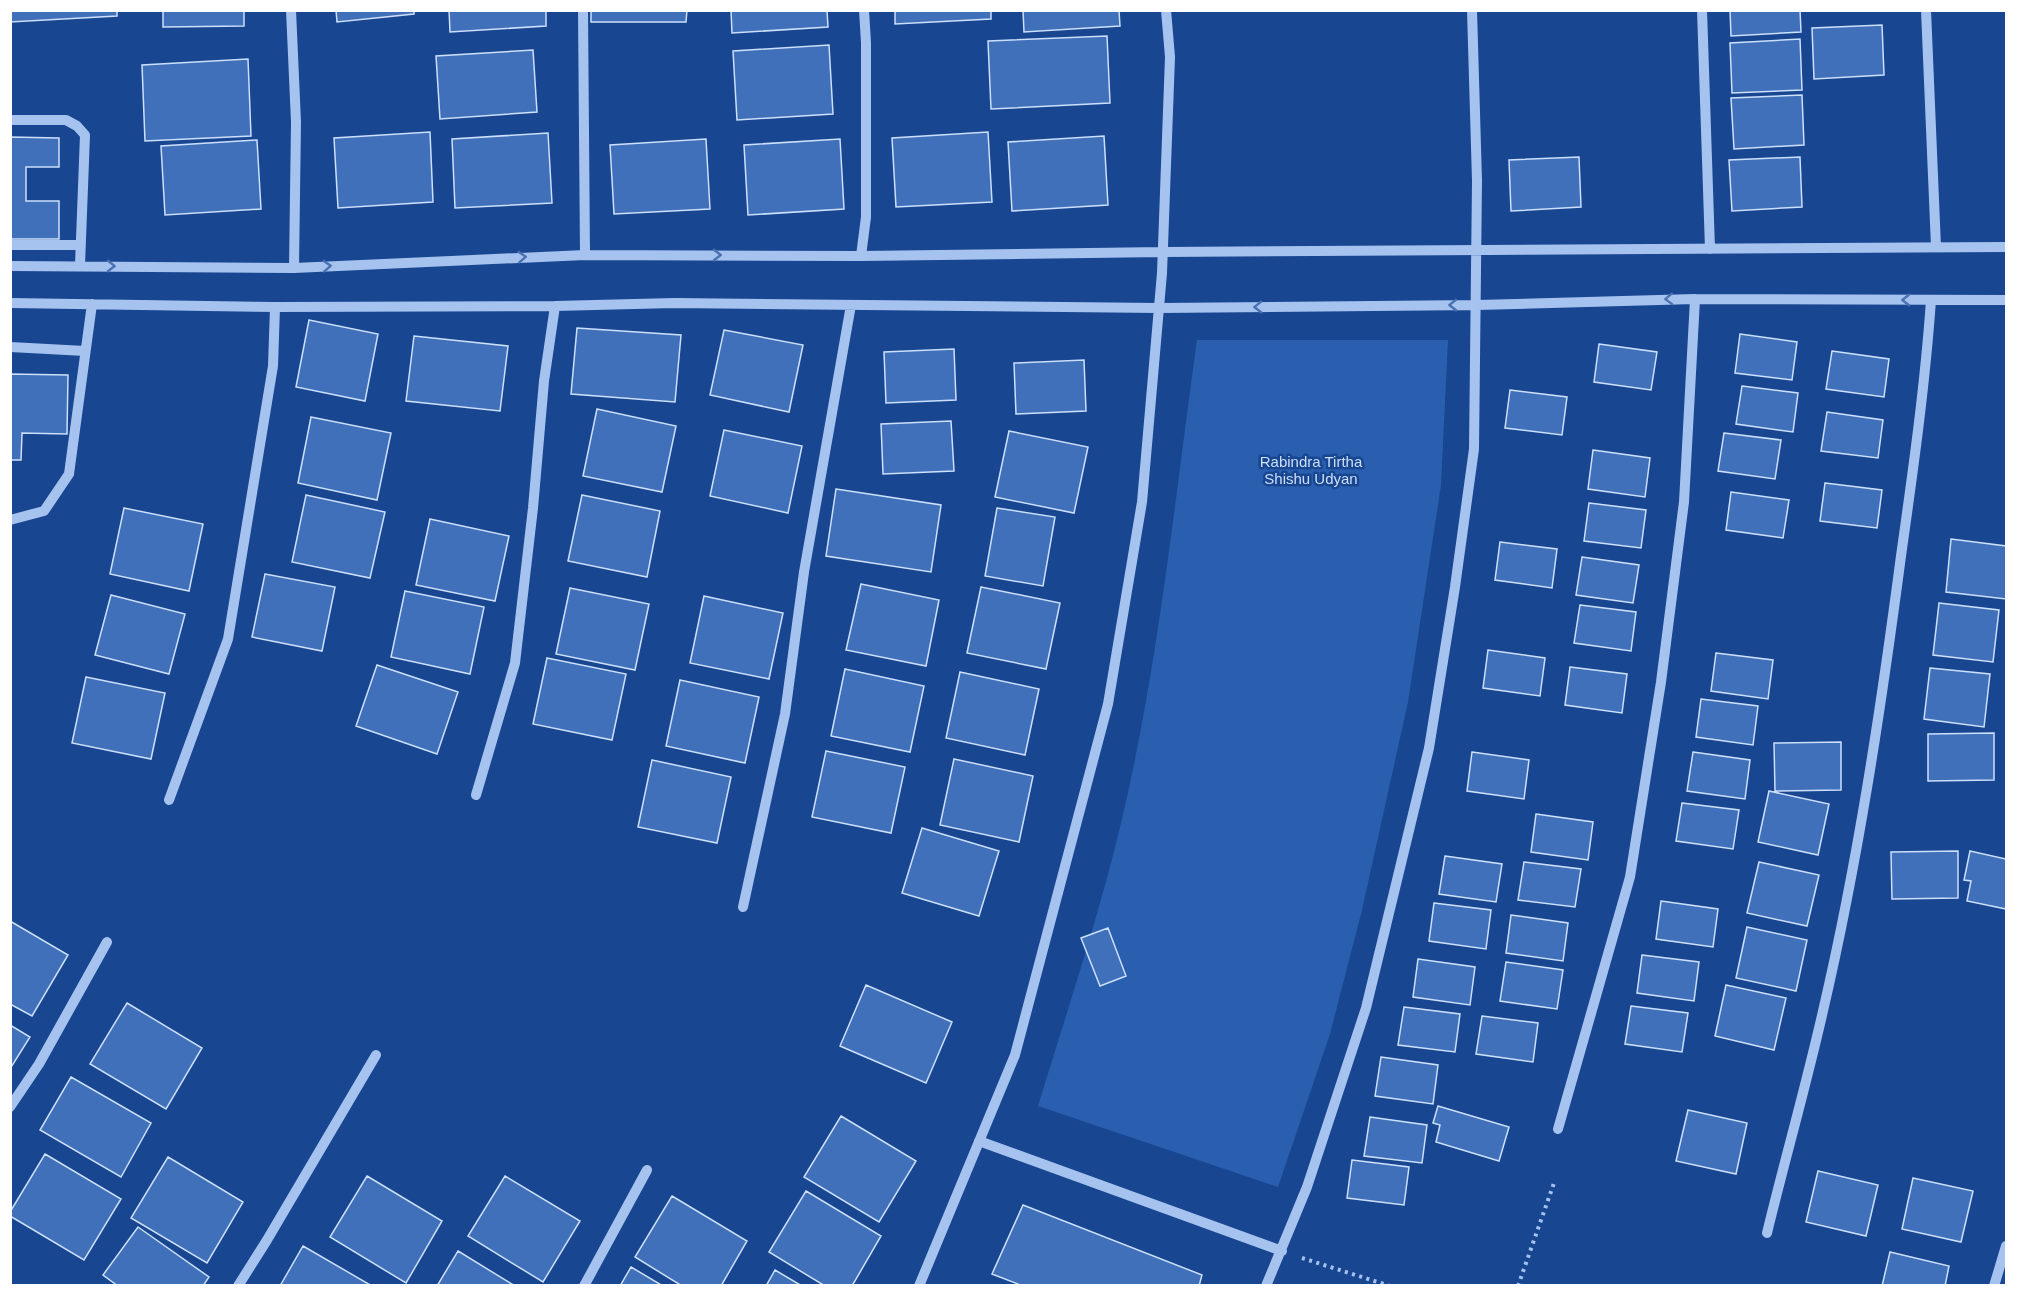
<svg xmlns="http://www.w3.org/2000/svg" width="2017" height="1296" font-family="Arial,sans-serif">
  <style>
    .park { fill: #2a5faf }
    .building { fill: #4070b9; stroke: #ccdffb; stroke-width: 1.5 }
    .lines { fill: none; stroke-linecap: round; stroke-linejoin: round }
    .path { stroke: #a6c3f0; stroke-width: 4; stroke-dasharray: 3 4.5; stroke-linecap: butt }
    .minor { stroke: #a6c3f0; stroke-width: 10 }
    .oneway { stroke: #4a72b2 }
    .labels { text-anchor: middle; stroke-width: 5; stroke-linejoin: round; paint-order: stroke }
    .park-label { font-size: 15px; fill: #ccdffb; stroke: #184691 }
  </style>
  <rect width="100%" height="100%" fill="#184691"/>
  <path class="park" d="M 1197,340 L 1448,340 L 1441,485 L 1408,702 L 1362,910 L 1330,1034 L 1278,1187 L 1038,1106 C 1070,1001 1106,896 1129,788 C 1161,641 1176,490 1197,340 Z"/>
  <path class="building" d="M 10,10 L 117,10 L 117,16 L 10,22 Z
    M 163,10 L 244,10 L 244,26 L 163,27 Z
    M 336,10 L 414,10 L 414,14 L 337,22 Z
    M 449,10 L 546,10 L 546,26 L 450,32 Z
    M 591,10 L 687,10 L 686,22 L 591,22 Z
    M 731,10 L 827,10 L 828,27 L 732,33 Z
    M 895,10 L 991,10 L 991,19 L 895,24 Z
    M 1023,10 L 1119,10 L 1120,26 L 1024,32 Z
    M 1730,10 L 1800,10 L 1801,32 L 1731,36 Z
    M 1882,25 L 1884,75 L 1814,79 L 1812,28 Z
    M 1107,36 L 1110,103 L 991,109 L 988,41 Z
    M 1800,39 L 1802,90 L 1732,93 L 1730,43 Z
    M 829,45 L 833,114 L 737,120 L 733,51 Z
    M 533,50 L 537,112 L 440,119 L 436,56 Z
    M 248,59 L 251,136 L 145,141 L 142,65 Z
    M 1802,95 L 1804,145 L 1734,149 L 1731,98 Z
    M 430,132 L 433,202 L 338,208 L 334,138 Z
    M 988,132 L 992,202 L 896,207 L 892,138 Z
    M 548,133 L 552,203 L 455,208 L 452,139 Z
    M 1104,136 L 1108,205 L 1012,211 L 1008,142 Z
    M 10,137 L 59,138 L 59,167 L 26,167 L 26,201 L 59,201 L 59,239 L 10,239 Z
    M 706,139 L 710,209 L 614,214 L 610,145 Z
    M 840,139 L 844,209 L 748,215 L 744,145 Z
    M 257,140 L 261,209 L 165,215 L 161,146 Z
    M 1579,157 L 1581,207 L 1511,211 L 1509,160 Z
    M 1800,157 L 1802,207 L 1732,211 L 1729,160 Z
    M 309,320 L 378,334 L 365,401 L 296,387 Z
    M 577,328 L 681,335 L 675,402 L 571,394 Z
    M 724,330 L 803,345 L 789,412 L 710,395 Z
    M 1740,334 L 1797,342 L 1792,380 L 1735,373 Z
    M 414,336 L 508,346 L 500,411 L 406,401 Z
    M 1599,344 L 1657,352 L 1651,390 L 1594,382 Z
    M 954,349 L 956,400 L 886,403 L 884,352 Z
    M 1832,351 L 1889,359 L 1884,397 L 1826,389 Z
    M 1084,360 L 1086,411 L 1016,414 L 1014,363 Z
    M 10,374 L 68,375 L 67,434 L 22,433 L 21,460 L 10,460 Z
    M 1742,386 L 1798,393 L 1793,432 L 1736,424 Z
    M 1510,390 L 1567,397 L 1562,435 L 1505,428 Z
    M 597,409 L 676,426 L 662,492 L 583,476 Z
    M 1827,412 L 1883,420 L 1878,458 L 1821,451 Z
    M 311,417 L 391,433 L 377,500 L 298,483 Z
    M 951,421 L 954,471 L 883,474 L 881,424 Z
    M 724,430 L 802,446 L 788,513 L 710,496 Z
    M 1009,431 L 1088,447 L 1074,513 L 995,497 Z
    M 1724,433 L 1781,440 L 1775,479 L 1718,471 Z
    M 1593,450 L 1650,458 L 1645,497 L 1588,489 Z
    M 1825,483 L 1882,490 L 1877,528 L 1820,521 Z
    M 836,489 L 941,505 L 931,572 L 826,556 Z
    M 1731,492 L 1789,500 L 1783,538 L 1726,530 Z
    M 306,495 L 385,512 L 370,578 L 292,562 Z
    M 582,495 L 660,511 L 647,577 L 568,561 Z
    M 1589,503 L 1646,510 L 1641,548 L 1584,541 Z
    M 124,508 L 203,524 L 189,591 L 110,574 Z
    M 997,508 L 1055,517 L 1043,586 L 985,576 Z
    M 430,519 L 509,536 L 495,601 L 416,585 Z
    M 1951,539 L 2006,546 L 2006,599 L 1946,592 Z
    M 1500,542 L 1557,549 L 1552,588 L 1495,580 Z
    M 1582,557 L 1639,565 L 1633,603 L 1576,595 Z
    M 265,574 L 335,587 L 322,651 L 252,637 Z
    M 861,584 L 939,600 L 926,666 L 846,650 Z
    M 981,587 L 1060,603 L 1046,669 L 967,653 Z
    M 570,588 L 649,604 L 635,670 L 556,654 Z
    M 405,591 L 484,607 L 470,674 L 391,657 Z
    M 111,595 L 185,614 L 169,674 L 95,655 Z
    M 704,596 L 783,613 L 769,679 L 690,663 Z
    M 1939,603 L 1999,610 L 1993,662 L 1933,655 Z
    M 1580,605 L 1636,612 L 1631,651 L 1574,643 Z
    M 1488,650 L 1545,658 L 1540,696 L 1483,688 Z
    M 1716,653 L 1773,660 L 1768,699 L 1711,691 Z
    M 547,658 L 626,674 L 612,740 L 533,724 Z
    M 377,665 L 458,692 L 437,754 L 356,726 Z
    M 1570,667 L 1627,674 L 1622,713 L 1565,705 Z
    M 1930,668 L 1990,674 L 1984,727 L 1924,719 Z
    M 845,669 L 924,686 L 910,752 L 831,736 Z
    M 960,672 L 1039,689 L 1025,755 L 946,738 Z
    M 86,677 L 165,693 L 151,759 L 72,743 Z
    M 680,680 L 759,697 L 745,763 L 666,746 Z
    M 1701,699 L 1758,706 L 1753,745 L 1696,737 Z
    M 1994,733 L 1994,780 L 1928,781 L 1928,734 Z
    M 1841,742 L 1841,790 L 1775,791 L 1774,743 Z
    M 826,751 L 905,767 L 891,833 L 812,817 Z
    M 1472,752 L 1529,760 L 1524,799 L 1467,791 Z
    M 1693,752 L 1750,760 L 1745,799 L 1687,791 Z
    M 954,759 L 1033,776 L 1019,842 L 940,825 Z
    M 652,760 L 731,777 L 717,843 L 638,827 Z
    M 1769,791 L 1829,804 L 1818,855 L 1758,842 Z
    M 1682,803 L 1739,810 L 1733,849 L 1676,841 Z
    M 1536,814 L 1593,822 L 1588,860 L 1531,852 Z
    M 922,828 L 999,851 L 979,916 L 902,893 Z
    M 1958,851 L 1958,898 L 1892,899 L 1891,852 Z
    M 1970,851 L 2006,859 L 2006,909 L 1967,901 L 1971,881 L 1964,880 Z
    M 1445,856 L 1502,864 L 1496,902 L 1439,894 Z
    M 1524,862 L 1581,869 L 1575,907 L 1518,900 Z
    M 1759,862 L 1819,875 L 1807,926 L 1747,913 Z
    M 1661,901 L 1718,909 L 1713,947 L 1656,939 Z
    M 1434,903 L 1491,910 L 1486,949 L 1429,941 Z
    M 1511,915 L 1568,923 L 1563,961 L 1506,953 Z
    M 10,921 L 68,955 L 32,1016 L 10,1004 Z
    M 1747,927 L 1807,940 L 1796,991 L 1736,978 Z
    M 1108,928 L 1126,976 L 1100,986 L 1081,938 Z
    M 1642,955 L 1699,962 L 1694,1001 L 1637,993 Z
    M 1418,959 L 1475,967 L 1470,1005 L 1413,997 Z
    M 1506,962 L 1563,970 L 1557,1009 L 1500,1001 Z
    M 866,985 L 952,1022 L 926,1083 L 840,1046 Z
    M 1726,985 L 1786,998 L 1774,1050 L 1715,1036 Z
    M 127,1003 L 202,1048 L 166,1109 L 90,1064 Z
    M 1631,1006 L 1688,1013 L 1682,1052 L 1625,1044 Z
    M 1404,1007 L 1460,1014 L 1455,1052 L 1398,1045 Z
    M 1482,1016 L 1538,1023 L 1533,1062 L 1476,1054 Z
    M 10,1025 L 30,1037 L 10,1069 Z
    M 1381,1057 L 1438,1065 L 1433,1104 L 1375,1096 Z
    M 71,1077 L 151,1123 L 121,1177 L 40,1130 Z
    M 1438,1106 L 1509,1127 L 1499,1161 L 1436,1142 L 1440,1125 L 1433,1123 Z
    M 1688,1110 L 1747,1123 L 1736,1174 L 1676,1161 Z
    M 841,1116 L 916,1161 L 879,1222 L 804,1177 Z
    M 1370,1117 L 1427,1125 L 1422,1163 L 1364,1156 Z
    M 45,1154 L 121,1199 L 84,1260 L 10,1216 L 10,1212 Z
    M 168,1157 L 243,1202 L 207,1263 L 131,1218 Z
    M 1352,1160 L 1409,1167 L 1404,1205 L 1347,1198 Z
    M 1818,1171 L 1878,1185 L 1866,1236 L 1806,1222 Z
    M 367,1176 L 442,1221 L 406,1283 L 330,1237 Z
    M 505,1176 L 580,1221 L 543,1282 L 468,1236 Z
    M 1913,1178 L 1973,1191 L 1961,1242 L 1902,1229 Z
    M 806,1191 L 881,1236 L 852,1286 L 825,1286 L 769,1252 Z
    M 672,1196 L 747,1241 L 721,1286 L 682,1286 L 635,1257 Z
    M 1023,1205 L 1202,1275 L 1199,1286 L 1023,1286 L 992,1274 Z
    M 138,1227 L 209,1277 L 203,1286 L 118,1286 L 103,1275 Z
    M 303,1246 L 372,1286 L 280,1286 Z
    M 458,1251 L 515,1286 L 437,1286 Z
    M 1890,1252 L 1949,1266 L 1945,1286 L 1882,1286 Z
    M 631,1267 L 663,1286 L 620,1286 Z
    M 775,1270 L 802,1286 L 766,1286 Z"/>
  <g class="lines">
    <path class="path" d="M 1302,1258 L 1390,1286
      M 1518,1286 L 1554,1183"/>
    <path class="minor" d="M 291,10 L 296,122 L 294,268
      M 583,10 L 585,255
      M 1702,10 L 1710,249
      M 1926,10 L 1936,247
      M 10,120 L 66,120 L 77,126 L 85,135 L 80,265
      M 10,245 L 80,245
      M 861,256 L 866,217 L 866,43 L 864,10
      M 10,266 L 294,268 L 585,255 L 861,256 L 1163,252 L 2006,247
      M 10,303 L 275,307 L 555,306 L 674,303 L 1159,308 L 1477,305 L 1695,299 L 2006,300
      M 10,347 L 85,351
      M 10,520 L 44,511 L 69,474 L 92,304
      M 476,795 L 515,663 L 533,508 L 544,381 L 555,306
      M 169,800 L 228,639 L 273,366 L 275,307
      M 743,907 L 785,714 L 804,572 L 851,305
      M 10,1107 L 39,1064 L 107,942
      M 1558,1129 L 1630,877 L 1661,682 L 1684,502 L 1695,299
      M 979,1141 L 1282,1251
      M 1767,1233 C 1785,1159 1806,1086 1823,1011 C 1858,861 1881,708 1901,556 C 1913,471 1925,386 1931,300
      M 238,1286 L 267,1240 L 376,1055
      M 584,1286 L 647,1170
      M 919,1286 L 1015,1055 L 1108,704 L 1142,502 L 1162,273 L 1170,57 L 1166,10
      M 1266,1286 L 1307,1187 L 1366,1008 L 1429,748 L 1455,587 L 1474,449 L 1477,181 L 1472,10
      M 1994,1286 L 2006,1246"/>
  </g>
  <defs><path id="oneway-chevron" d="M-2-3.5L2.5 0L-2 3.5" fill="none" stroke-width="1.6" stroke-linecap="round" stroke-linejoin="round" transform="scale(1.5)"/></defs>
  <g class="oneway">
    <use href="#oneway-chevron" transform="translate(717 255)"/>
    <use href="#oneway-chevron" transform="translate(522 257) rotate(-3)"/>
    <use href="#oneway-chevron" transform="translate(111 266) rotate(1)"/>
    <use href="#oneway-chevron" transform="translate(327 266) rotate(-3)"/>
    <use href="#oneway-chevron" transform="translate(1669 299) rotate(178)"/>
    <use href="#oneway-chevron" transform="translate(1906 300) rotate(-180)"/>
    <use href="#oneway-chevron" transform="translate(1453 305) rotate(179)"/>
    <use href="#oneway-chevron" transform="translate(1258 307) rotate(179)"/>
  </g>
  <g class="labels">
    <g class="park-label">
      <text x="1311" y="467">Rabindra Tirtha<tspan x="1311" dy="17">Shishu Udyan</tspan></text>
    </g>
  </g>
  <rect width="2017" height="1296" fill="none" stroke="#ffffff" stroke-width="24"/>
</svg>
